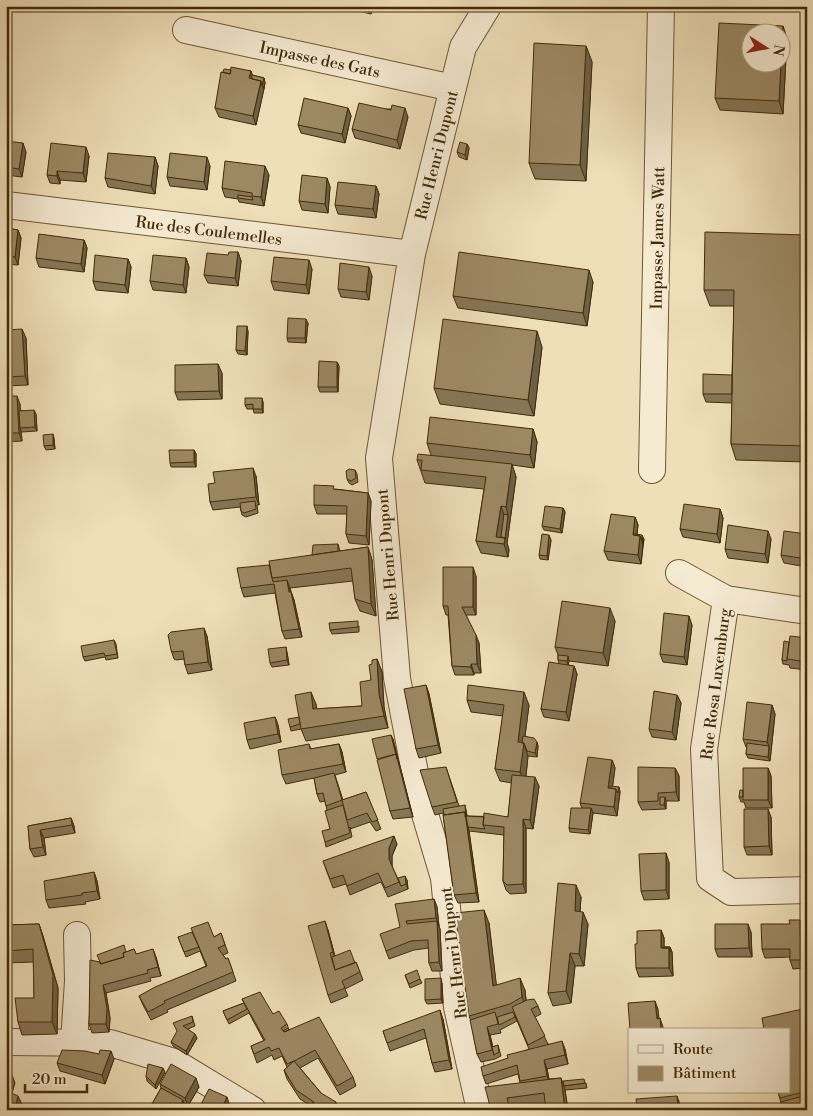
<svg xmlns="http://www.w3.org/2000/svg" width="813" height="1116" font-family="'Libre Bodoni',serif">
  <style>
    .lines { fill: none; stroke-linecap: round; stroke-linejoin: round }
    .minor-casing { stroke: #6e5834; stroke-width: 28 }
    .minor { stroke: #f5ead2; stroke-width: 26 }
    .wall { fill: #867656; stroke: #432b08 }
    .shaded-wall { fill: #6d6046; stroke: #432b08 }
    .building { fill: #9c8964; stroke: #432b08; fill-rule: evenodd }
    .labels { text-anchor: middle; stroke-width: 4; stroke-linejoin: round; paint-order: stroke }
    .street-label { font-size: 16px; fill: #432b08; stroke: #f5ead2 }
  </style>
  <rect width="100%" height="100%" fill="#efdfb9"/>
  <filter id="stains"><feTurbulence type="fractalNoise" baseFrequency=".004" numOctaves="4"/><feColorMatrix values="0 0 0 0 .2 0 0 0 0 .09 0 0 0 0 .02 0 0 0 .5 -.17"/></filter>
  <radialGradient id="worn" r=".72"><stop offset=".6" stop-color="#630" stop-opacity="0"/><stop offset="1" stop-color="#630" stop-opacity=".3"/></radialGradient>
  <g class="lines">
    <defs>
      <path id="minor" d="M 186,30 L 453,88
        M 6,205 L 412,254
        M 652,470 L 661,6
        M 679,573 L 726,599 L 807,611
        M 726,599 L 704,749 L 710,878 L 731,892 L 807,890
        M 6,1042 L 110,1043 L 174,1062 L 253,1110
        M 74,1043 L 78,981 L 77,935
        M 480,1110 L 457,1007 L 444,878 L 419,794 L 397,678 L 379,458 L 412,254 L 463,47 L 488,6"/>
    </defs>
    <use href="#minor" class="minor-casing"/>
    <use href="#minor" class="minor"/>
  </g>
  <path class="wall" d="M 338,6 L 373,6 L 371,14 Z
    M 783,26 L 787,39 L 783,114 L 720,110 L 715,98 Z
    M 586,46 L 592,62 L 586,181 L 535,179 L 529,163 Z
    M 231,70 L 251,71 L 252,75 L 264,78 L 265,83 L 256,125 L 219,117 L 215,108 L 223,72 Z
    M 348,108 L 351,116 L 345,143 L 301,133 L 298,125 Z
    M 387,109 L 391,109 L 408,117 L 400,149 L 355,138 L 352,129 Z
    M 6,141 L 26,152 L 22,177 L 6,175 Z
    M 467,144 L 469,148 L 467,160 L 459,157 L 457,152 Z
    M 89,156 L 86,182 L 60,180 L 60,184 L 50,183 L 47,175 Z
    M 155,157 L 158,166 L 155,194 L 108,187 L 105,178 Z
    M 210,166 L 207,190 L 170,186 L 167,177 Z
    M 269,175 L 264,206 L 239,202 L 238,199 L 225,197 L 222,188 Z
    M 327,178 L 330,187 L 328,213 L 302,210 L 299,201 Z
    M 376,186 L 379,194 L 376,218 L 338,214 L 335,205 Z
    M 6,228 L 18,230 L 21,238 L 18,265 L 6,264 Z
    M 807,235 L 807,462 L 736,460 L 731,444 L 732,403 L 706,402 L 703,394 L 732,375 L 734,306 L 710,306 L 704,290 Z
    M 84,240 L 87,248 L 84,272 L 39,267 L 36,258 Z
    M 238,252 L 241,261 L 238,286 L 208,283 L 204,275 L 228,255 Z
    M 186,258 L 189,267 L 186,293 L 153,290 L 150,281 Z
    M 128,259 L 131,267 L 128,293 L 96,290 L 93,281 Z
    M 312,269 L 309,294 L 274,290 L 271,281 Z
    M 372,276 L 369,300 L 341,297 L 338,289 Z
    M 593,282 L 587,326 L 458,308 L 453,296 Z
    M 308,323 L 306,343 L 288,342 L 287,338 Z
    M 6,330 L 26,338 L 28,385 L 6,386 Z
    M 248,331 L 247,355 L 238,354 L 236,350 Z
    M 542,347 L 534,416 L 440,404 L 434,388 Z
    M 337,362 L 339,366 L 338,392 L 320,392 L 318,387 Z
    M 222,373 L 222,399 L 178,400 L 175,392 Z
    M 6,396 L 20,404 L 20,410 L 36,414 L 37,431 L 22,432 L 21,431 L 22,441 L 6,442 Z
    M 263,402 L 263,413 L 254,413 L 253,409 L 247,409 L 245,405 Z
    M 533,429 L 537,442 L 534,468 L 512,465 L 516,477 L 507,543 L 509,550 L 508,557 L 481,553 L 476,541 L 484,489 L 425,483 L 417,460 L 431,455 L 427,443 Z
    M 53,434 L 54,439 L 55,449 L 46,450 L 44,446 Z
    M 194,450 L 196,454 L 196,467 L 171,467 L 170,463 Z
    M 355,470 L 357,474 L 358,482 L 352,485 L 349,483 L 347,479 Z
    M 256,476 L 259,505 L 257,505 L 258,513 L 246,517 L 242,515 L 240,507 L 213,510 L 210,502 L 215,483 Z
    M 335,489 L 368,493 L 371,501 L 369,545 L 349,543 L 346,534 L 347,514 L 317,514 L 314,505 Z
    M 563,508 L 565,512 L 562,533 L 544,530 L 542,526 Z
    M 720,509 L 723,518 L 720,543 L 683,537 L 680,529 Z
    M 635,517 L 638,525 L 637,534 L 644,539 L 641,564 L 608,560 L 604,551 Z
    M 807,534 L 807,567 L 784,563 L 781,555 Z
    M 771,539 L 768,563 L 728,558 L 725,549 Z
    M 551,540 L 548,560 L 540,559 L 539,555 Z
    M 338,544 L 340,551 L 368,547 L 372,560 L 376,616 L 360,611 L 355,599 L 353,581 L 290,588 L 294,600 L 302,637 L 285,639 L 282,631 L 275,593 L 244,597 L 241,588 L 269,565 L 312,555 Z
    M 476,576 L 476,615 L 466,615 L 479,643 L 481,673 L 474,673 L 474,675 L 455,675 L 452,666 L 448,615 L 446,615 L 443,606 Z
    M 615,621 L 608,666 L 569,661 L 568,665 L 574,666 L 577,674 L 569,721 L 544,717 L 541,709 L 559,663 L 558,660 L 558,655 L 555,647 Z
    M 692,625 L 687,665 L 663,662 L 660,654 Z
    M 359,626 L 359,632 L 332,634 L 330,630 Z
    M 207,636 L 212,670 L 188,674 L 185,665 L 184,659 L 176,660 L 174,659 L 171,650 Z
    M 807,638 L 807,670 L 790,668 L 789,665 L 783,664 L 782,660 L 789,642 Z
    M 114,640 L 116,644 L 118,658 L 106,660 L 105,657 L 85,661 L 83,657 Z
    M 287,652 L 289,665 L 272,667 L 270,663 Z
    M 377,659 L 382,672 L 384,707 L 388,728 L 306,741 L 301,729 L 291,731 L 290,727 L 299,717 L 316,704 L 316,709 L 362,706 L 371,680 L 372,664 Z
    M 426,685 L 429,694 L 441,753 L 419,758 L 416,749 Z
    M 677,695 L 681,703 L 676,740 L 652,737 L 649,729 Z
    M 467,700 L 529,705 L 525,736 L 537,742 L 538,746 L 537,757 L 528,756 L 526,776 L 539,786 L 533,829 L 526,828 L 526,893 L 510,894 L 506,890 L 503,881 L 504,835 L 469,831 L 479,902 L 458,903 L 454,895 L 443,813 L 435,815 L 432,807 L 446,767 L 459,806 L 466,810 L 467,816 L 508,817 L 512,783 L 500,781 L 495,769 L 503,716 L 471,712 Z
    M 772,705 L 775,714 L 770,761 L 748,758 L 746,754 L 747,747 L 746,747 L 743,739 Z
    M 275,717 L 278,725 L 281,742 L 250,749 L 247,740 Z
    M 393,739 L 413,817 L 393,819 L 390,811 Z
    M 309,744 L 311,749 L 339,744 L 342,752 L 346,772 L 335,775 L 343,800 L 366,792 L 381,829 L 376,831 L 370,822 L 350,829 L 350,827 L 352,837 L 326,847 L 325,842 L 330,829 L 327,810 L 325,801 L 320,802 L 317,794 L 314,778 L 286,784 L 282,775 Z
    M 612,760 L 615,768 L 612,787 L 619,787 L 620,792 L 617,816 L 593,813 L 590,834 L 570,832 L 569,828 L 582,808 L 580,803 Z
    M 675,768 L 679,776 L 679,801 L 666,801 L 666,809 L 642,810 L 638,802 Z
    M 768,768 L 771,776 L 772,808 L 746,808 L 744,802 L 741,802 L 739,797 L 743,790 Z
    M 771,817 L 772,855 L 747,855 L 744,847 Z
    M 71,818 L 74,826 L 75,833 L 44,838 L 46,855 L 34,857 L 30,849 L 28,826 Z
    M 397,844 L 392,856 L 392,866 L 401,886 L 407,880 L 408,889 L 388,897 L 381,882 L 350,895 L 346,884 L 333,888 L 323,861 Z
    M 669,862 L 669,899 L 644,900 L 641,891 Z
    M 94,872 L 97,881 L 100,899 L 85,902 L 86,904 L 49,908 L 46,900 Z
    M 581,897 L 580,912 L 588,924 L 584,966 L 575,966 L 571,1003 L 553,1006 L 548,993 Z
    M 434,899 L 437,907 L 439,926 L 439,927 L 440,929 L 442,971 L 432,971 L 429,963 L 429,948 L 414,950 L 389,959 L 386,951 L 400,927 Z
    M 489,923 L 496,985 L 525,990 L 526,1000 L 538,1006 L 541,1014 L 535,1017 L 548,1044 L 565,1049 L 568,1064 L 547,1069 L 549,1079 L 561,1078 L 564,1086 L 586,1083 L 587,1088 L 565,1090 L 568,1110 L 545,1106 L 519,1110 L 491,1110 L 520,1083 L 518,1074 L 486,1084 L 483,1076 L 508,1058 L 529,1049 L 515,1016 L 517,1021 L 500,1030 L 501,1033 L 490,1035 L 493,1047 L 498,1045 L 501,1056 L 495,1059 L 481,1062 L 477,1054 L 471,1021 L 469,1016 Z
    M 39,924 L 43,936 L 58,988 L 57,1034 L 22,1035 L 18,1022 L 34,998 L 34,962 L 6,963 L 6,925 Z
    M 803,929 L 804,968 L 793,969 L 790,960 L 790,957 L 765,958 L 762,949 Z
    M 328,930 L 335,956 L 355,963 L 356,962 L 363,980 L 345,989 L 348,996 L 331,1003 L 328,995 Z
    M 661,930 L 664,938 L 664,947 L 670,947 L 672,952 L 673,976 L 639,977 L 636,968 Z
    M 751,932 L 752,957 L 718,957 L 715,949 Z
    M 221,933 L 228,953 L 223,955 L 226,959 L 228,958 L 236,981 L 167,1010 L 168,1012 L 151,1020 L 143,1005 L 139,996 L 206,966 L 200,951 L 186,957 L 178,937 L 214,937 Z
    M 134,949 L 136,954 L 156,957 L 161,976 L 150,978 L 151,981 L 106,993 L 110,1018 L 109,1032 L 92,1033 L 89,1024 L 100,962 Z
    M 405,975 L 420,979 L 422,983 L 410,988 Z
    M 442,983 L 443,1003 L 427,1004 L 425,1000 Z
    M 242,999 L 273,1014 L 287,1024 L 289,1030 L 353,1077 L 356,1086 L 340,1095 L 318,1058 L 300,1068 L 321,1093 L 311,1106 L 300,1099 L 287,1079 L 284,1070 L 287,1067 L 282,1056 L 274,1060 L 272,1055 L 257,1063 L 251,1046 L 264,1041 L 249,1013 L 229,1024 L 223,1011 L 244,1003 Z
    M 807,1008 L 807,1110 L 783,1110 L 778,1092 Z
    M 192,1016 L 195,1026 L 188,1029 L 197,1038 L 187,1055 L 173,1046 L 171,1042 Z
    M 443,1019 L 452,1069 L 435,1072 L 432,1063 L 426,1038 L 390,1051 L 383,1031 Z
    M 114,1059 L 105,1084 L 60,1071 L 57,1063 Z
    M 165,1072 L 156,1089 L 147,1081 L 146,1076 Z
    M 160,1084 L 199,1087 L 188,1106 L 184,1104 L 181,1110 L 157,1110 L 154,1108 L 152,1104 L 161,1088 Z"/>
  <path class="shaded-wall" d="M 368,6 L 373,6 L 371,14 Z
    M 783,26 L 787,39 L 783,114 L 779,101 Z
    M 586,46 L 592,62 L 586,181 L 580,165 Z
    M 251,71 L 254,80 L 249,78 Z
    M 264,78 L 265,83 L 264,89 L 262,85 Z
    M 261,81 L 264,89 L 256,125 L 253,116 Z
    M 348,108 L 351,116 L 345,143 L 342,134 Z
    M 405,108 L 408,117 L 400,149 L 397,140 Z
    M 23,143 L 26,152 L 22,177 L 19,169 Z
    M 467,144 L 469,148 L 467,160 L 465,155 Z
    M 86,147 L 89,156 L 86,182 L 83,173 Z
    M 155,157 L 158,166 L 155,194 L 151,186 Z
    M 207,157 L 210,166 L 207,190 L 204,182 Z
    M 265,166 L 269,175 L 264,206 L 261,197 Z
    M 57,171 L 60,180 L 60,184 L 57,176 Z
    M 327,178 L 330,187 L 328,213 L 325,204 Z
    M 376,186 L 379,194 L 376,218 L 373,209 Z
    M 18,230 L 21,238 L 18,265 L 15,257 Z
    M 84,240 L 87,248 L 84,272 L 81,264 Z
    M 238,252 L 241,261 L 238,286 L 235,278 Z
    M 186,258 L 189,267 L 186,293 L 183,285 Z
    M 128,259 L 131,267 L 128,293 L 125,285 Z
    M 309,260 L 312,269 L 309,294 L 306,285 Z
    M 369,267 L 372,276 L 369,300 L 366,292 Z
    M 589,270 L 593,282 L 587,326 L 583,313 Z
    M 306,319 L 308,323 L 306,343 L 305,338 Z
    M 247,326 L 248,331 L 247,355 L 245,351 Z
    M 22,329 L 26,338 L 28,385 L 25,376 Z
    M 537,331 L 542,347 L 534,416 L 528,400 Z
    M 337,362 L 339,366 L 338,392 L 337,387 Z
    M 218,364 L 222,373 L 222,399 L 219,391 Z
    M 17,396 L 20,404 L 21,428 L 20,428 L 21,431 L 22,441 L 19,433 Z
    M 262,398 L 263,402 L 263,413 L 262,409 Z
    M 34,410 L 36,414 L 37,431 L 35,427 Z
    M 533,429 L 537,442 L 534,468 L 530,455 Z
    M 53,434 L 54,439 L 55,449 L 53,445 Z
    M 194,450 L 196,454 L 196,467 L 194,462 Z
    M 512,464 L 516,477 L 507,543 L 509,550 L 508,557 L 504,544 L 508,515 L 506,507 Z
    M 253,468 L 256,476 L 259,505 L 256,497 Z
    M 368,493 L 371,501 L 369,545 L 366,536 Z
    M 501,506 L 505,518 L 502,544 L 496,537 Z
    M 563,508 L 565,512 L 562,533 L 560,529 Z
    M 720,509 L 723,518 L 720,543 L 717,534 Z
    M 635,517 L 638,525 L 636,540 L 633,535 Z
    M 768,531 L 771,539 L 768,563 L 765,554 Z
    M 549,535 L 551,540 L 548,560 L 547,556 Z
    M 642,535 L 644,539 L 643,544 L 642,540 Z
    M 640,536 L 643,544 L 641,564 L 638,555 Z
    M 368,547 L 372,560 L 376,616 L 371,604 Z
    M 473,567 L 476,576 L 476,615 L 473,607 Z
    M 287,580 L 290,589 L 292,601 L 289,592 Z
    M 291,592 L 294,600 L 302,637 L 299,629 Z
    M 610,608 L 615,621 L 608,666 L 603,653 Z
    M 689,616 L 692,625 L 687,665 L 684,657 Z
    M 204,628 L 207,636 L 212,670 L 208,662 Z
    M 476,635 L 479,643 L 481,673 L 477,664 Z
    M 286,647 L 287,652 L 289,665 L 287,660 Z
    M 568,656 L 569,661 L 568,666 L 567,661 Z
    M 377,659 L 382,672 L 384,707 L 388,728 L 384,716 L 379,694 Z
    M 471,664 L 474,673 L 474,675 L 471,667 Z
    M 574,666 L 577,674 L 569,721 L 566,712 Z
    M 426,685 L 429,694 L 441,753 L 438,745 Z
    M 311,692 L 316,704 L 318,721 L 313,709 Z
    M 524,692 L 529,705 L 524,743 L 528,756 L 525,784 L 520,772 L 518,742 Z
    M 677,695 L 681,703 L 676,740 L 672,732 Z
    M 772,705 L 775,714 L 770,761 L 768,757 L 769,746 L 767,742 Z
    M 275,717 L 278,725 L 281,742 L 278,734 Z
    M 391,735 L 393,739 L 413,817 L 410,808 Z
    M 537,742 L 538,746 L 537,757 L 535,753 Z
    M 339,744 L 342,752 L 346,772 L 343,764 Z
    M 612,760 L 615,768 L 612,792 L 608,788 Z
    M 675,768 L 679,776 L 679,801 L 676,792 Z
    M 768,768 L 771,776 L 772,808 L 768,800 Z
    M 535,777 L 539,786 L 533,829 L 530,820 Z
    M 619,787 L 620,792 L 617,816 L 614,807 L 616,789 Z
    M 665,797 L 666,801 L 666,809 L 664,805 Z
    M 465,805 L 466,810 L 469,827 L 468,827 L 469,831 L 479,902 L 476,893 L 465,812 Z
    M 591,808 L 593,813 L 590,834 L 588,830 Z
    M 768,809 L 771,817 L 772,855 L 769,846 Z
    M 71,818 L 74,826 L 75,833 L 72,825 Z
    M 523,819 L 526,828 L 526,893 L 523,884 Z
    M 40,830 L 44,838 L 46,855 L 43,847 Z
    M 394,836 L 397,844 L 392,856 L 392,867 L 389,859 L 389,848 Z
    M 666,853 L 669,862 L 669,899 L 666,890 Z
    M 94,872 L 97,881 L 100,899 L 97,891 Z
    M 405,876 L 407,880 L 408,889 L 406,884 Z
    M 576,885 L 581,897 L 579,924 L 575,911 Z
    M 434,899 L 437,907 L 439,926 L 436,918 Z
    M 484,910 L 489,923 L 498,998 L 493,986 Z
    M 583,912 L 588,924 L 584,966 L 579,954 Z
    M 800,920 L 803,929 L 804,968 L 801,960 Z
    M 325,921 L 328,930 L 336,961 L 333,952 Z
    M 437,921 L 440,929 L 442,971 L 439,962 Z
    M 39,924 L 43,936 L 58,988 L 57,1034 L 52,1022 Z
    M 748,924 L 751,932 L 752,957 L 749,948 Z
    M 661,930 L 664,938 L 664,953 L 661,948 Z
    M 670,947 L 672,952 L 673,976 L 669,968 L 669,948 Z
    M 153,949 L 156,957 L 161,976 L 158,967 Z
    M 570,953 L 575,966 L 571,1003 L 566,991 Z
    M 441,978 L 442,983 L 443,1003 L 441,999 Z
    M 520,978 L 525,990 L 527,1010 L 522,997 Z
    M 103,985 L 106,993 L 110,1018 L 109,1032 L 106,1024 Z
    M 655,1001 L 658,1009 L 660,1027 L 657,1019 Z
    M 440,1010 L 443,1019 L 452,1069 L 449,1060 Z
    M 660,1018 L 663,1027 L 663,1030 L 662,1030 L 661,1028 Z
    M 487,1027 L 490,1035 L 494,1054 L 494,1055 Z
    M 195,1034 L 197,1038 L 187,1055 L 186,1051 Z
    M 562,1041 L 565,1049 L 568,1064 L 565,1055 Z
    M 111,1051 L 114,1059 L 105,1084 L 102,1075 Z
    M 544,1060 L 547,1069 L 550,1085 L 547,1076 Z
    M 163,1068 L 165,1072 L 156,1089 L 155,1085 Z
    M 12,1075 L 15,1083 L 10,1100 L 7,1091 Z
    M 196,1078 L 199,1087 L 188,1106 L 185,1098 Z
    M 561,1078 L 565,1090 L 568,1110 L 565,1110 Z
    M 18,1096 L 22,1104 L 20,1110 L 16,1104 Z
    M 677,1096 L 680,1104 L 680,1110 L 678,1110 Z
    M 227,1097 L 230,1106 L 228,1110 L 221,1110 Z
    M 183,1100 L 184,1104 L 181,1110 L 177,1110 Z
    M 336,1102 L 338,1110 L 331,1110 Z"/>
  <path class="building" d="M 719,23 L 783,26 L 779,101 L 715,98 ZM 750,32 L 780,32 L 780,62 L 750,62 Z
    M 534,43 L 586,46 L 580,165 L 529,163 Z
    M 231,67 L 251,71 L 249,78 L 261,81 L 253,116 L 215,108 L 221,72 L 230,74 Z
    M 224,69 L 231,70 L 230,74 L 223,72 Z
    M 252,75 L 264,78 L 262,85 L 261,81 L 252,79 Z
    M 304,98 L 348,108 L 342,134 L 298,125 Z
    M 359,103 L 391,110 L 392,105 L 405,108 L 397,140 L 352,129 Z
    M 6,141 L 23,143 L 19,169 L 6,167 Z
    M 460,142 L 467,144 L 465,155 L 457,152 Z
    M 51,143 L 86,147 L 83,173 L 57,171 L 57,176 L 47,175 Z
    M 108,153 L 155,157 L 151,186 L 105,178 Z
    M 170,153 L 207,157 L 204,182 L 167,177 Z
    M 225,161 L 265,166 L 261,197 L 252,196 L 252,193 L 222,188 Z
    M 302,175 L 327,178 L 325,204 L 299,201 Z
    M 338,182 L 376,186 L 373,209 L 335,205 Z
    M 238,195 L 252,197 L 253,200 L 238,198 Z
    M 6,228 L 18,230 L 15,257 L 6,256 Z
    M 705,232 L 807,235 L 807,446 L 731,444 L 734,290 L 704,290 Z
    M 39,234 L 84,240 L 81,264 L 36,258 Z
    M 229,252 L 238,252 L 235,278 L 204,275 L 207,253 L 228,255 Z
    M 459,252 L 589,270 L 583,313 L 453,296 Z
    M 95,255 L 128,259 L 125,285 L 93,281 Z
    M 153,255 L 186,258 L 183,285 L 150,281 Z
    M 274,257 L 309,260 L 306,285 L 271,281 Z
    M 340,263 L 369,267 L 366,292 L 338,289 Z
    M 288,318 L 306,319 L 305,338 L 287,338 Z
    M 443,319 L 537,331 L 528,400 L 434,388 Z
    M 237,326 L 247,326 L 245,351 L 236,350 Z
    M 22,329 L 25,376 L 6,377 L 6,330 Z
    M 319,361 L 337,362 L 337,387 L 318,387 Z
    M 218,364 L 219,391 L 175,392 L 175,365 Z
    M 703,374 L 732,375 L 732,394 L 703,394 Z
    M 6,396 L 17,396 L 19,433 L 6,433 Z
    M 245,398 L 262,398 L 262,409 L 253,409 L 253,404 L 245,405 Z
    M 34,410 L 35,427 L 20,428 L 19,411 Z
    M 430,417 L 533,429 L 530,455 L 427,443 Z
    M 53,434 L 53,445 L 44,446 L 43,435 Z
    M 169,450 L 194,450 L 194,462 L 170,463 Z
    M 418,454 L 512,464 L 506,507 L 501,506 L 496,537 L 505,538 L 504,544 L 476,541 L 486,477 L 421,470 L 422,460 L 417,460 Z
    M 253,468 L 256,497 L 210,502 L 208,484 L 215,483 L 213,472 Z
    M 349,469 L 355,470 L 356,478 L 351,481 L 347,479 L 346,471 Z
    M 314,485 L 334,486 L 333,489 L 368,493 L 366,536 L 346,534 L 347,506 L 314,505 Z
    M 255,501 L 256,509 L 244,513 L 241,511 L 240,503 Z
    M 684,504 L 720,509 L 717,534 L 680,529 Z
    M 545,506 L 563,508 L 560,529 L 542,526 Z
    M 504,514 L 508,515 L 505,539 L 505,538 L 501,537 Z
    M 611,514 L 635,517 L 633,535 L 640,536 L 638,555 L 604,551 Z
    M 728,525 L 768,531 L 765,554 L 725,549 Z
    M 784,531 L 807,534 L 807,559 L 781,555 Z
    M 542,534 L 549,535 L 547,556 L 539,555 Z
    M 635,534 L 642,535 L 642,540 L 640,536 L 635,535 Z
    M 338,544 L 338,551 L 312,555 L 313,545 Z
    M 368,547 L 371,604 L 355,599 L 351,568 L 272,578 L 269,561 Z
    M 269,565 L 273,582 L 287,580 L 289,592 L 291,592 L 299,629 L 282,631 L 274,584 L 241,588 L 237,568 Z
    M 443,567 L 473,567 L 473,607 L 462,607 L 476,635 L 477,664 L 471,664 L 471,667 L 452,666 L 448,606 L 443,606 Z
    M 562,601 L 610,608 L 603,653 L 555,647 Z
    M 664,613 L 689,616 L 684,657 L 660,654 Z
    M 358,621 L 358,627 L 330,630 L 329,623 Z
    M 204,628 L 208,662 L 185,665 L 183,651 L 173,652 L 171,650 L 168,635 L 171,632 Z
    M 790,636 L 807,638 L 807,662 L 787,659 Z
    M 114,640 L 117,654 L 105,656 L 104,653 L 83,657 L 81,646 Z
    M 784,641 L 789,642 L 787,659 L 787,661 L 782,660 Z
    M 286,647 L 287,660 L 270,663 L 268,649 Z
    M 558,655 L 568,656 L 567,661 L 558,660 Z
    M 377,659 L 379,694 L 384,716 L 301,729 L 295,695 L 311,692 L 313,709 L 362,706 L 360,682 L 371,680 L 369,665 L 372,664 L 372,660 Z
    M 549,662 L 574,666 L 566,712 L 541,709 Z
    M 426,685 L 438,745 L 416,749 L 404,689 Z
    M 468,685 L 524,692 L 518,742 L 524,743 L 520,772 L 495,769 L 504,705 L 467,700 Z
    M 654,691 L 677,695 L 672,732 L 649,729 Z
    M 747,702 L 772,705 L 767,742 L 743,739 Z
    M 275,717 L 278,734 L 247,740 L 244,723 Z
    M 299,717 L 300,724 L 290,727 L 288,719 Z
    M 391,735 L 397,759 L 396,754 L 377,759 L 372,739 Z
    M 523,736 L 534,738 L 537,742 L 535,753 L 527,751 L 524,743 L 522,743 Z
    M 747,743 L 769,746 L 768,757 L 746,754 Z
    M 309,744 L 310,749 L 339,744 L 343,764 L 282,775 L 278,750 Z
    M 396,754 L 410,808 L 390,811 L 377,760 Z
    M 588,757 L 612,760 L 608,788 L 616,789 L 614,807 L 580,803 Z
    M 446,767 L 457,802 L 432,807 L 420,770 Z
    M 638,767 L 675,768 L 676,792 L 658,793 L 658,801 L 638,802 Z
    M 743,768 L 768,768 L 768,800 L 743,800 Z
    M 334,773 L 342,800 L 326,806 L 323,793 L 317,794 L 314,778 Z
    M 512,775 L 535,777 L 530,820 L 523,819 L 523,884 L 507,885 L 503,881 L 504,827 L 483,825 L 484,813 L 508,817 Z
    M 610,786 L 619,787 L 618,793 L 616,789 L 610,788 Z
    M 740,790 L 743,790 L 743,797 L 739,797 Z
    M 366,792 L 378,820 L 372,822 L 367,813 L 347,820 L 342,800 Z
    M 660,797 L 665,797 L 664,805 L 660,805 Z
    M 343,805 L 350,833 L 325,842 L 322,831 L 330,829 L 325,811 Z
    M 465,805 L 466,816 L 484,817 L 483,825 L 485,829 L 468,827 L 466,816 L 465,817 L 465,812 L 444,815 L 443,809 Z
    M 571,808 L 591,808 L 588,830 L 569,828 Z
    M 744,809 L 768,809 L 769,846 L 744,847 Z
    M 465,812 L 476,893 L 454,895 L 443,815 Z
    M 71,818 L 72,825 L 40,830 L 43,847 L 30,849 L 28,826 Z
    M 394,836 L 389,848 L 389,859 L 399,882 L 385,888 L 378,873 L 347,886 L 343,875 L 330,879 L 323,861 Z
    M 666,853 L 666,890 L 641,891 L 639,854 Z
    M 94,872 L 97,891 L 82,893 L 82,895 L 46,900 L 44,881 Z
    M 405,876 L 406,884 L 401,886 L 398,878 Z
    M 558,883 L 576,885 L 575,911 L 583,912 L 579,954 L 570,953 L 566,991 L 548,993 Z
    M 434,899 L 436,918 L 406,921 L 407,924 L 437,921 L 439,962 L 429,963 L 428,940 L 411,941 L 386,951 L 380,934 L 400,927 L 395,904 Z
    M 484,910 L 493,986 L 520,978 L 522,997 L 510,1004 L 469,1016 L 455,913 Z
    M 789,920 L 800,920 L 801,960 L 790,960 L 790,949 L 762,949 L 761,924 L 790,924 Z
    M 325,921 L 333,952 L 330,953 L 335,970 L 356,962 L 360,972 L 342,981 L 345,988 L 328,995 L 308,926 Z
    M 208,922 L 214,937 L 221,933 L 225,945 L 218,948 L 226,959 L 228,958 L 233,972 L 164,1001 L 165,1003 L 148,1012 L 139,996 L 155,987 L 207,966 L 191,928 Z
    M 39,924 L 53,975 L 52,1022 L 18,1022 L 15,998 L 34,998 L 33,949 L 6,951 L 6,925 Z
    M 715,924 L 748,924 L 749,948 L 715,949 Z
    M 661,930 L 661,948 L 669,948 L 669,968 L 636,968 L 635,944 L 637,944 L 637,931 Z
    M 192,932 L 199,947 L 184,952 L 178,937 Z
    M 124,945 L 126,952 L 123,953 L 124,957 L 101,964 L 97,955 Z
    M 663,947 L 670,947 L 670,952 L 669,948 L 663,948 Z
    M 134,949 L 136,954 L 153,949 L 158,967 L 147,970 L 148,973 L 103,985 L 107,1009 L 106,1024 L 89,1024 L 90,960 L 100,962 L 100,964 L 124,957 L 123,953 Z
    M 350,950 L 355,963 L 335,970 L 332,957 Z
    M 417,970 L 420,979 L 409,984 L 405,975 Z
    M 441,978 L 441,999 L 425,1000 L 425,979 Z
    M 260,992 L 273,1014 L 279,1011 L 287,1024 L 281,1028 L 284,1032 L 319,1017 L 353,1077 L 337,1086 L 315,1050 L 294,1061 L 321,1093 L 336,1102 L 331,1110 L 309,1110 L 314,1102 L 296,1090 L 284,1070 L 294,1061 L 287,1064 L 279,1048 L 271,1051 L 269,1047 L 254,1054 L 251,1046 L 265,1040 L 242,999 Z
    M 534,999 L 538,1006 L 531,1009 L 545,1036 L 528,1045 L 512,1007 L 527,1000 Z
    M 655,1001 L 657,1019 L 660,1018 L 661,1028 L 658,1029 L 658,1030 L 630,1030 L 628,1003 Z
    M 244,1003 L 247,1009 L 227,1020 L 223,1011 Z
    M 807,1008 L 807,1091 L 780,1098 L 778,1092 L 789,1092 L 789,1030 L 764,1030 L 762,1018 Z
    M 440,1010 L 449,1060 L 432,1063 L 424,1029 L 387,1043 L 383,1031 Z
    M 495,1012 L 498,1024 L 487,1027 L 492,1050 L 477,1054 L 470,1020 Z
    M 513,1012 L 515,1017 L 499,1025 L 497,1017 Z
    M 192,1016 L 193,1022 L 183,1026 L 195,1034 L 186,1051 L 171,1042 L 177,1031 L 173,1023 Z
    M 288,1028 L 289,1030 L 284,1032 L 283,1031 Z
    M 562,1041 L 565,1055 L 544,1060 L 547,1076 L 520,1081 L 517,1065 L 483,1076 L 481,1067 L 508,1058 L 507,1055 Z
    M 498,1045 L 499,1052 L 494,1055 L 492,1047 Z
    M 62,1050 L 85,1051 L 99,1054 L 100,1050 L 111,1051 L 102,1075 L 57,1063 Z
    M 148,1064 L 163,1068 L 155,1085 L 146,1076 Z
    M 171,1064 L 196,1078 L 185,1098 L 160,1084 Z
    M 6,1073 L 12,1075 L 7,1091 L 18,1096 L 16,1104 L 26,1107 L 25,1110 L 6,1110 Z
    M 561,1078 L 565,1110 L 546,1110 L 544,1093 L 507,1098 L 510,1110 L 491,1110 L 485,1087 Z
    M 584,1079 L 585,1083 L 564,1086 L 563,1081 Z
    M 161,1088 L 183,1100 L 177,1110 L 163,1110 L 152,1104 Z
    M 209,1089 L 227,1097 L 221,1110 L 198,1110 Z
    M 807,1095 L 807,1110 L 783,1110 L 781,1102 Z
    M 677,1096 L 678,1110 L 637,1110 L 636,1099 Z
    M 289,1104 L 298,1109 L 298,1110 L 289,1110 L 286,1108 Z"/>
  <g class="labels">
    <g class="street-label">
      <text transform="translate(320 59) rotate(12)" y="6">Impasse des Gats</text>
      <text transform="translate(436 155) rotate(-76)" y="6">Rue Henri Dupont</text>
      <text transform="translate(209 230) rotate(7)" y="6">Rue des Coulemelles</text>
      <text transform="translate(657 238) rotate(-89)" y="6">Impasse James Watt</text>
      <text transform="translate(387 555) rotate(-95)" y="6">Rue Henri Dupont</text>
      <text transform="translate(715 684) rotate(-83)" y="6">Rue Rosa Luxemburg</text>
      <text transform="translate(453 953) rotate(-97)" y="6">Rue Henri Dupont</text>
    </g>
  </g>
  <rect width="813" height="1116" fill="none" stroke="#efdfb9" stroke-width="25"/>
  <rect x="8" y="8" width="798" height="1101" fill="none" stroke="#432b08" stroke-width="2.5"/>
  <rect x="12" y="12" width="788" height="1091" fill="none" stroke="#432b08"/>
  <rect x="628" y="1028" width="162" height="65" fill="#f5ead2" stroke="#ae9e81"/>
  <rect x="638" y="1045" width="25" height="8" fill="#f5ead2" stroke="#ae9e81"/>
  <text x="673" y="1054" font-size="15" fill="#432b08">Route</text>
  <rect x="638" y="1066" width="25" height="15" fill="#9c8964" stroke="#ae9e81"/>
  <text x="673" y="1078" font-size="15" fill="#432b08">Bâtiment</text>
  <g transform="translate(766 48) rotate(101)"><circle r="24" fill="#f5ead2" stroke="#ae9e81"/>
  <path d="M0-4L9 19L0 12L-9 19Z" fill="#8f2418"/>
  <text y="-8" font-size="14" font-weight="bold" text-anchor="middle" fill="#432b08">N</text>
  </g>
  <path d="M25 1084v8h62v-8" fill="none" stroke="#432b08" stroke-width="2.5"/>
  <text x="32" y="1084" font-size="15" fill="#432b08" stroke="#f5ead2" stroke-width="4" paint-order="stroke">20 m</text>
  <rect width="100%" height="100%" filter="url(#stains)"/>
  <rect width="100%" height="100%" fill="url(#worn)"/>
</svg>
